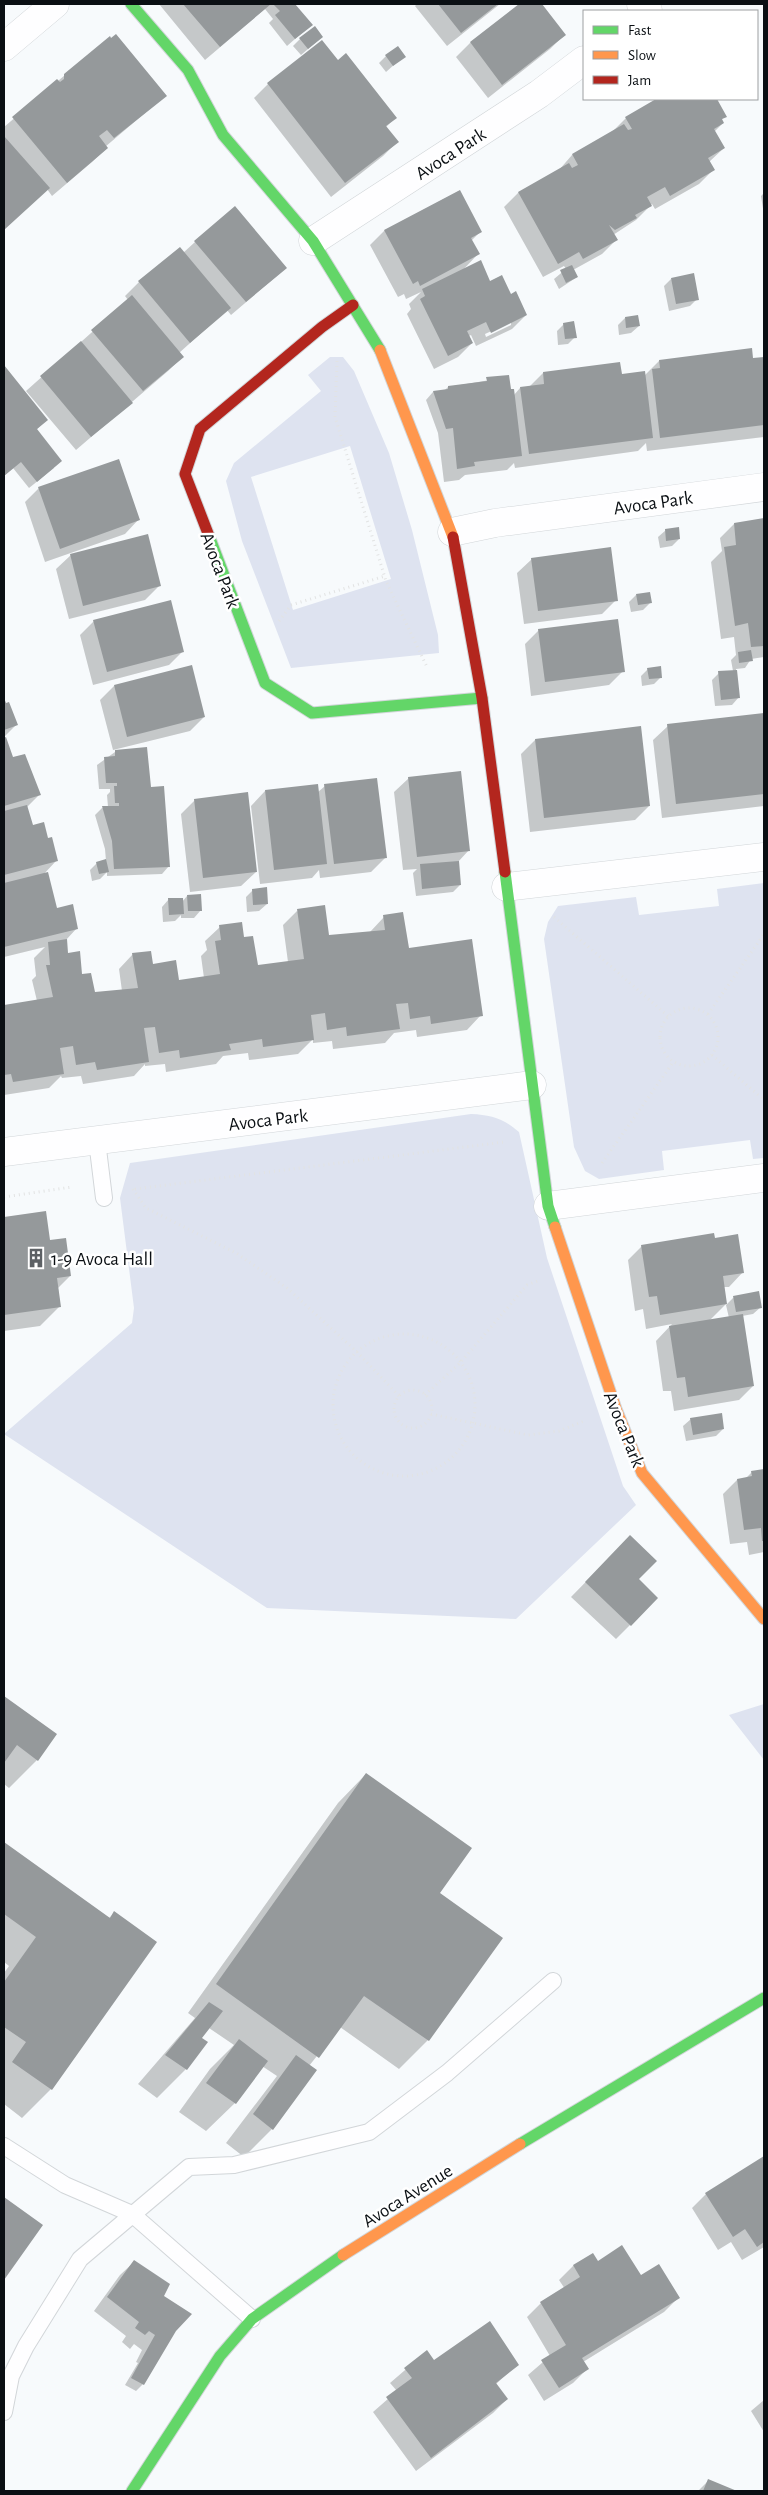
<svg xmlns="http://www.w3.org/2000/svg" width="768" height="2495" font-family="'Alegreya Sans',sans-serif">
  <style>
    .green { fill: #dee3f0; fill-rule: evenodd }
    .shadow { fill: #0003; fill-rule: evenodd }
    .building { fill: #95999b }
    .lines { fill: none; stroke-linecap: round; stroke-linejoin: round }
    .lane-casing { stroke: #d2d6d9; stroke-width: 18 }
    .street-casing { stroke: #d2d6d9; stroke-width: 29 }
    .fast-casing { stroke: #d2d6d9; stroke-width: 13 }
    .slow-casing { stroke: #d2d6d9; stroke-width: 13 }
    .jam-casing { stroke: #d2d6d9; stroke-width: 13 }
    .path { stroke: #e2e3e3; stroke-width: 3; stroke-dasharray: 1 4; stroke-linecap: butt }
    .lane { stroke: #fefeff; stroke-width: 16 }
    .street { stroke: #fefeff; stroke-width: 28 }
    .fast { stroke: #63d668; stroke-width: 11 }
    .slow { stroke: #ff974d; stroke-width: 11 }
    .jam { stroke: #b3261e; stroke-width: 11 }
    .labels { text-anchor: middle; stroke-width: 5; stroke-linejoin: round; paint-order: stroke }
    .street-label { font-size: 19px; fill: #0a0f13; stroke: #fff }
    .poi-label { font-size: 19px; fill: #0a0f13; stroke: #fff; text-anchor: start }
  </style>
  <rect width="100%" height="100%" fill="#f7fafc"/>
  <path class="green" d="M 330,357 L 343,357 L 354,371 L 389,453 L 412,530 L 438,635 L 439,653 L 291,668 L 242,541 L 226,481 L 234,463 L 321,391 L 308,375 ZM 350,446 L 391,579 L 293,610 L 251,477 Z
    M 764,883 L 764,1158 L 753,1159 L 750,1140 L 662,1151 L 664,1170 L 599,1179 L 585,1171 L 574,1147 L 544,939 L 548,922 L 558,906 L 636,897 L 639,915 L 719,906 L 717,889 Z
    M 471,1114 C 491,1115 503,1118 519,1132 L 547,1258 L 623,1486 L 636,1505 L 516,1619 L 267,1608 L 4,1434 L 132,1323 L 134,1308 L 120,1198 L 130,1163 Z
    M 764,1704 L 764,1760 L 729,1715 Z"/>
  <path class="shadow" d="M 159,4 L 293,4 L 311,25 L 287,46 L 269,23 L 273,19 L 265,9 L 205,60 Z
    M 417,4 L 500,4 L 447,46 L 415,6 Z
    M 521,4 L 540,4 L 564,35 L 550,49 L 488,98 L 456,57 L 470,43 Z
    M 322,37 L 301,55 L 293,46 L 301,38 Z
    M 386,56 L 404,56 L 386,72 L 379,63 Z
    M 338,62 L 395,118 L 386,127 L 397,142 L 383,156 L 331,197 L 254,98 L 268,84 Z
    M 65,75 L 165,96 L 105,147 L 107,148 L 92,162 L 52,196 L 47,189 L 4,229 L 4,127 Z
    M 658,99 L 715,99 L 725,116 L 721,120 L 723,123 L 714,132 L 724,148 L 709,162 L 713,170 L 699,184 L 655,209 L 652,204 L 636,220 L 613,235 L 616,240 L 602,254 L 573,270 L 577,277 L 559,289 L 554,279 L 566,269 L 564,266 L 543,277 L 504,207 L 518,193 L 559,170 L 572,155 L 612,132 L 626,118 Z
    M 459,191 L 480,232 L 471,241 L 478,254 L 462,271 L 490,282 L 510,295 L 526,315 L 512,329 L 476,346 L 471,335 L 469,336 L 472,343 L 458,357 L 434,369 L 407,314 L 411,309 L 409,304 L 421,292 L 406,299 L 404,294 L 398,297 L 370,245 L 384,231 ZM 511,322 L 511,325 L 486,337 L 485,334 Z
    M 764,193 L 764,215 L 761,196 Z
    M 195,242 L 286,268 L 231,315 L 227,310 L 179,353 L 182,357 L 168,371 L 76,450 L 26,391 L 128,300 L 125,296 L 139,282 L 183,253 Z
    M 671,279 L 697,299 L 690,306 L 669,311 L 664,286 Z
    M 625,318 L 639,326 L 631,333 L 619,335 L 618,325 Z
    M 564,324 L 575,337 L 568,344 L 558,345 L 557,331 Z
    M 764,358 L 764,437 L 647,451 L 646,443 L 638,451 L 515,468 L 514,463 L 507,470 L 465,475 L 459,480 L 444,482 L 438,433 L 426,400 L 433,392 L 444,391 L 448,387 L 508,377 L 510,390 L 514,395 L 520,388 L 529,387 L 543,373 L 644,376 L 659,361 Z
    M 4,367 L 46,420 L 36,430 L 54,468 L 29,488 L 13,468 L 4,476 Z
    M 39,488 L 139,519 L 125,534 L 45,562 L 25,502 Z
    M 764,520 L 764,657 L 751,659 L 745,668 L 736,669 L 739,697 L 732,705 L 715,706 L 712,680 L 719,673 L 733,671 L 731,660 L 736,655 L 734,637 L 721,639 L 711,562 L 722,551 L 720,538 L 734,524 Z
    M 666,530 L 679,539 L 672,546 L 660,548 L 658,537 Z
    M 71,555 L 160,585 L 145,600 L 69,619 L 56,569 Z
    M 532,559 L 616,600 L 602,614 L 524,624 L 517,573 Z
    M 636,595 L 650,603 L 643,610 L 631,612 L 629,602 Z
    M 94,621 L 183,651 L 169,665 L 93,685 L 80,635 Z
    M 539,630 L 623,671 L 609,685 L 531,696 L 525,644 Z
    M 648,669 L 661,677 L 654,684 L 642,686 L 641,676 Z
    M 114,686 L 204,717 L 190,731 L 113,750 L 100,700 Z
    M 4,701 L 16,725 L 4,737 Z
    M 764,714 L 764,806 L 662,818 L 653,740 L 668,726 Z
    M 640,728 L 649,806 L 635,820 L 530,832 L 521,754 L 535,740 Z
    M 6,739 L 12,759 L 39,795 L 27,807 L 32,826 L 47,840 L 56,861 L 43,875 L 56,909 L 77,928 L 66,940 L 67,954 L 94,993 L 122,991 L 119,969 L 133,954 L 178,982 L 204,978 L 201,956 L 207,950 L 205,941 L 220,927 L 243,939 L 257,967 L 288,962 L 283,925 L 297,911 L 328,936 L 370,932 L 384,917 L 407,949 L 481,1015 L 467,1030 L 417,1037 L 416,1030 L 394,1033 L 385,1043 L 333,1049 L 332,1041 L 313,1043 L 313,1039 L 298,1054 L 249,1060 L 248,1053 L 223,1056 L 216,1064 L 166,1072 L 165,1064 L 145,1066 L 145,1064 L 134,1076 L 83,1084 L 81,1076 L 62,1078 L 61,1076 L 49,1088 L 4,1095 L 4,1006 L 37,1001 L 32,980 L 36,976 L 34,958 L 45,947 L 4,957 L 4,740 Z
    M 115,752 L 150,789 L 169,866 L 162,874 L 107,876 L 107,872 L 100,879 L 92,881 L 90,870 L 97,863 L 106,861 L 105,849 L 95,815 L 102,808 L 108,807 L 107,795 L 110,792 L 110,789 L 99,789 L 97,765 Z
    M 409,778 L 469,850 L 458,862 L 460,885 L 453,892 L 416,896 L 413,873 L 417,869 L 403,870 L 394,792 Z
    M 325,786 L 386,857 L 371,872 L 320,878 L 319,870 L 312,878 L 260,884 L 251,806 L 265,791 L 318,792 Z
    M 195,800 L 256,872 L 241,886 L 190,892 L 181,814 Z
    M 253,890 L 267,904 L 259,911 L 247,912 L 246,897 Z
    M 187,896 L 201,910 L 194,918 L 181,918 L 181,915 L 175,921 L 163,922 L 162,907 L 169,899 L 182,902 Z
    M 45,1212 L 49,1242 L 70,1276 L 58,1288 L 60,1306 L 40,1326 L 4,1331 L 4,1218 Z
    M 714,1239 L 743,1272 L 729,1287 L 723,1287 L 726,1304 L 709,1321 L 729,1318 L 726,1305 L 733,1298 L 761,1307 L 753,1314 L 742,1316 L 753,1386 L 739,1400 L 674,1411 L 671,1391 L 663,1391 L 656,1341 L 672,1324 L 646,1329 L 643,1309 L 635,1311 L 628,1260 L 642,1246 Z
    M 691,1419 L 723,1429 L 716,1436 L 686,1441 L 683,1426 Z
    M 764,1470 L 764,1552 L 749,1555 L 747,1542 L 730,1544 L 723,1494 L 737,1480 L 745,1479 L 752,1472 Z
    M 616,1551 L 637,1579 L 657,1598 L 616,1639 L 571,1597 Z
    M 4,1698 L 55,1735 L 37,1760 L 9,1788 L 4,1784 Z
    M 366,1774 L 438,1893 L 501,1938 L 428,2040 L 399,2069 L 340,2027 L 309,2066 L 272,2129 L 244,2157 L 226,2143 L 277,2076 L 262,2066 L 235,2103 L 206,2131 L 179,2112 L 210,2069 L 234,2045 L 209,2028 L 201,2038 L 206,2042 L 186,2069 L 157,2098 L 138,2084 L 195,2018 L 188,2013 L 338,1803 Z
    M 4,1844 L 109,1918 L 114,1913 L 156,1942 L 51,2089 L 22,2118 L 4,2104 L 4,1973 L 9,1966 L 4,1962 Z
    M 764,2158 L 764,2247 L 742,2260 L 731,2242 L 718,2250 L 692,2208 L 706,2194 Z
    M 4,2199 L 41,2225 L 4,2278 Z
    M 592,2255 L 597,2262 L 640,2277 L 678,2298 L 664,2312 L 583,2362 L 587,2369 L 573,2383 L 544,2401 L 528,2375 L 550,2356 L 527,2317 L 541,2303 L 565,2289 L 559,2280 L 573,2266 Z
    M 135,2261 L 162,2296 L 175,2330 L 143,2384 L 136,2391 L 125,2385 L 138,2363 L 136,2362 L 142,2350 L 134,2344 L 130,2349 L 122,2342 L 126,2336 L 94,2311 L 120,2275 Z
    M 426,2352 L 434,2362 L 517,2365 L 496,2384 L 507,2399 L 493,2413 L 416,2471 L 373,2412 L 397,2391 L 390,2383 Z
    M 764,2400 L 764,2432 L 751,2411 Z
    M 708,2481 L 733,2491 L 698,2491 Z"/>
  <path class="building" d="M 183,4 L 271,4 L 220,47 Z
    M 273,4 L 295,4 L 313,25 L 295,39 L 275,15 L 280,11 Z
    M 438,4 L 498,4 L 461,33 Z
    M 519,4 L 542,4 L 566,35 L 502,85 L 470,42 Z
    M 315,26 L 323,37 L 308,49 L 299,38 Z
    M 116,34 L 167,96 L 114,138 L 107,130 L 99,136 L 108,148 L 67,183 L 12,117 L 57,79 L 60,82 L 64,79 L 64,74 L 110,36 L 111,38 Z
    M 322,40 L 338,60 L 346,53 L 397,118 L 386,126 L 399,142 L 345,183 L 267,83 Z
    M 398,46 L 406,57 L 393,66 L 385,55 Z
    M 656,99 L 717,99 L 727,117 L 722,119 L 724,123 L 714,129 L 725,148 L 708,158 L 715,170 L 670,196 L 665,187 L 647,197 L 652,206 L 635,215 L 637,218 L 615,230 L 609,225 L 618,240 L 583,259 L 579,252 L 558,264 L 518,192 L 569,163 L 572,168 L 578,165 L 572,154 L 624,124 L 628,130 L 632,129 L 625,117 Z
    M 4,136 L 50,188 L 4,230 Z
    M 460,190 L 482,232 L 471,238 L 480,254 L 420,286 L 418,281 L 413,284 L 384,230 Z
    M 235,206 L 287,268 L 246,302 L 194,241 Z
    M 180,247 L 231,308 L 190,343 L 138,281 Z
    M 481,260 L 490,281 L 502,275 L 511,294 L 516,291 L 527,315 L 491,333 L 486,322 L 467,331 L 473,343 L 448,356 L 420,299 L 425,296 L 422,289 Z
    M 572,265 L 578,277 L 566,283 L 560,270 Z
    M 694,273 L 699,300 L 676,304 L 671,278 Z
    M 132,295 L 184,357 L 143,391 L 91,330 Z
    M 638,315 L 640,326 L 626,328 L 625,317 Z
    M 574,321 L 577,338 L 565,339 L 563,323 Z
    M 81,341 L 133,403 L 91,437 L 40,376 Z
    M 752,348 L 753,358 L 764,357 L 764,425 L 660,438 L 652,369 L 660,368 L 659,360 Z
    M 620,362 L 622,374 L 645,371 L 653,438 L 529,454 L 520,387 L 544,384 L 543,372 Z
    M 4,365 L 48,420 L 37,429 L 62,461 L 37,482 L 21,462 L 4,476 Z
    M 509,375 L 511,389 L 514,389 L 522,456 L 474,462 L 475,466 L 457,469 L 453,428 L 446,429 L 433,391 L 448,389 L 448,386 L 487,381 L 486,377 Z
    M 119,459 L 140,520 L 60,549 L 38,487 Z
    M 764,518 L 764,646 L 751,647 L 748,623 L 735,626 L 724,547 L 736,545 L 734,523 Z
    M 679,527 L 680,539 L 666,541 L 665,529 Z
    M 148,534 L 161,586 L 83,606 L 70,554 Z
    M 611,547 L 618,601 L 538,611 L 531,558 Z
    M 650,592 L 652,603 L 638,605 L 636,594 Z
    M 171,600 L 184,652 L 107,672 L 93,620 Z
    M 618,619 L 625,672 L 545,682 L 538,629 Z
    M 751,650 L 753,661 L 739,663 L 738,652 Z
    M 192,665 L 205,717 L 127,737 L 114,685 Z
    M 661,666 L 662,678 L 649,679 L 647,668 Z
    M 737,670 L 740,698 L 721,700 L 718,671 Z
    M 4,698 L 6,703 L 9,702 L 18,725 L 4,730 Z
    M 764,713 L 764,794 L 676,804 L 667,724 Z
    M 641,726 L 650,806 L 544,818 L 535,739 Z
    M 6,737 L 13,757 L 25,754 L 41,795 L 4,806 L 4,738 Z
    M 147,747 L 151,787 L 164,786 L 170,867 L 114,869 L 112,841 L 102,806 L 119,806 L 119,803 L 115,803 L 114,786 L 117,786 L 117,783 L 106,783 L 104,757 L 115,756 L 115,750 Z
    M 461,771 L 470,851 L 417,857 L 408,777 Z
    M 377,778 L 387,858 L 334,864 L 324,784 Z
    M 318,784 L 327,864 L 274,870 L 265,790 Z
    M 248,792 L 257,872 L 203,878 L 194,799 Z
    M 27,805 L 33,825 L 44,822 L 48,838 L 52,837 L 58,861 L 4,875 L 4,811 Z
    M 106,859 L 109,872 L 99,874 L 96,862 Z
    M 459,861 L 461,885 L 422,889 L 420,864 Z
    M 48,872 L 57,908 L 73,904 L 78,929 L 4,947 L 4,883 Z
    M 267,887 L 268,904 L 253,905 L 252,889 Z
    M 201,894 L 202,911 L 188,911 L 187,895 Z
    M 168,898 L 183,898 L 184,914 L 169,915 Z
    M 325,905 L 329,935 L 385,930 L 383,915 L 403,912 L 409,948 L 472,939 L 483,1016 L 431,1024 L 430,1016 L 410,1019 L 408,1003 L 396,1004 L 400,1029 L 347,1036 L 346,1027 L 327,1030 L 325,1013 L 311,1015 L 314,1040 L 263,1047 L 262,1039 L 229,1044 L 231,1050 L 180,1058 L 179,1050 L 159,1053 L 155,1027 L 144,1028 L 149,1062 L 97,1070 L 95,1062 L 76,1065 L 73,1046 L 60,1048 L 64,1074 L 13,1082 L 11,1074 L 4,1075 L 4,1005 L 53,997 L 46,965 L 50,965 L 48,942 L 67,939 L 68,953 L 80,951 L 82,974 L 91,973 L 95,992 L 138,988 L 132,953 L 151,951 L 153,964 L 176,960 L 179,980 L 220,974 L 215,941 L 221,940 L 219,925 L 242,922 L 244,937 L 253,936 L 258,965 L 304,959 L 297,909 Z
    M 46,1211 L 50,1240 L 66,1238 L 71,1276 L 57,1278 L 61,1307 L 4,1315 L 4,1217 Z
    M 714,1233 L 715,1238 L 738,1234 L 744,1273 L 723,1276 L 727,1304 L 660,1315 L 657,1296 L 649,1297 L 641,1245 Z
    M 759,1291 L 762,1308 L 736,1312 L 733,1296 Z
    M 743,1314 L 754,1386 L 688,1397 L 685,1377 L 677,1378 L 669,1326 Z
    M 722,1413 L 724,1429 L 693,1435 L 690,1418 Z
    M 764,1469 L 764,1541 L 762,1541 L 761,1528 L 744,1530 L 737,1479 L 752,1476 L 751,1471 Z
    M 630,1535 L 657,1561 L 639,1579 L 658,1598 L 631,1626 L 585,1582 Z
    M 4,1696 L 57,1734 L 38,1761 L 17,1745 L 4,1763 Z
    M 366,1773 L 472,1848 L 440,1893 L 503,1938 L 429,2041 L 364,1996 L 319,2058 L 216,1984 Z
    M 4,1842 L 110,1918 L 114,1911 L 157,1942 L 52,2090 L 12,2062 L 26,2042 L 4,2027 L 4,1982 L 36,1937 L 4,1914 Z
    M 209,2002 L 223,2011 L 202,2038 L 208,2042 L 187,2070 L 165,2055 Z
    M 239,2039 L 268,2061 L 236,2104 L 206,2083 Z
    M 296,2055 L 317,2070 L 273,2130 L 253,2114 Z
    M 764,2156 L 764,2242 L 757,2247 L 745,2229 L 733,2237 L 705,2193 Z
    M 4,2197 L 43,2225 L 4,2280 Z
    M 622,2245 L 641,2275 L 659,2264 L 680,2298 L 582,2358 L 589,2369 L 559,2388 L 541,2360 L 566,2345 L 540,2302 L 580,2277 L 573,2265 L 593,2253 L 598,2261 Z
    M 134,2260 L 170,2284 L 164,2296 L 192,2314 L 176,2331 L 144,2385 L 131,2378 L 155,2335 L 149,2331 L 145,2335 L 135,2328 L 139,2322 L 107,2297 Z
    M 490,2321 L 519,2365 L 496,2383 L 508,2399 L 431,2458 L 386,2397 L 412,2378 L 404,2368 L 427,2350 L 434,2360 Z
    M 708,2479 L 737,2491 L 703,2491 Z"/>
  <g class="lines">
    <defs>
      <path id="lane" d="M 97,1141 L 104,1198
        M 4,2146 L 65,2185 L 132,2214 L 252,2319
        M 4,2412 L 11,2376 L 26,2346 L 80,2259 L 189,2167 L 234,2165 L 369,2132 L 447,2073 L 553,1981"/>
      <path id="street" d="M 641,4 L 648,11
        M 4,47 L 55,4
        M 313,241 L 539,94 L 584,60
        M 452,532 L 495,523 L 764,487
        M 506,887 L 764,857
        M 4,1152 L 532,1085
        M 548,1206 L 764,1178"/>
      <path id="fast" d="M 131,4 L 188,70 L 223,135 L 313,241 L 380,350
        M 209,536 L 265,683 L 312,713 L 482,698
        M 505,872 L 548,1206 L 555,1227
        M 520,2144 L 764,1998
        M 132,2491 L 220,2356 L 252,2319 L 343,2255"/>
      <path id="slow" d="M 380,350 L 453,537
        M 555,1227 L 616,1409 L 642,1473 L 764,1619
        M 343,2255 L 520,2144"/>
      <path id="jam" d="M 209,536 L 185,474 L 200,429 L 322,327 L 353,305
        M 453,537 L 482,698 L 505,872"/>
    </defs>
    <use href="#lane" class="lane-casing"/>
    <use href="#street" class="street-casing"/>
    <use href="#fast" class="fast-casing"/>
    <use href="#slow" class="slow-casing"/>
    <use href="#jam" class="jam-casing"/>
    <path class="path" d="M 337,361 L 335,417 L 386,581 L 427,667
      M 279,621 L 291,605 L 385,576
      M 554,917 L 668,1016
      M660 1037a29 29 0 1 1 58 0a29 29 0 1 1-58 0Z
      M 708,1014 L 764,934
      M 712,1055 L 764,1100
      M 602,1163 L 674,1061
      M 133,1189 L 146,1208 L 236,1253 L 287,1288 L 357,1352 L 399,1396
      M 135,1189 L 504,1142
      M 4,1197 L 72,1187
      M333 1405a71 71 0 1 1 142 0a71 71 0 1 1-142 0Z
      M394 1409a19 19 0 1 1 38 0a19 19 0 1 1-38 0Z
      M 425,1395 L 460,1363 L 527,1285 L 538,1281
      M 431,1414 L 528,1435 L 559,1431 L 584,1421"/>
    <use href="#lane" class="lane"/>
    <use href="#street" class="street"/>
    <use href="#fast" class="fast"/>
    <use href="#slow" class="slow"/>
    <use href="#jam" class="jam"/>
  </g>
  <defs>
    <symbol id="building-bare" viewBox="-9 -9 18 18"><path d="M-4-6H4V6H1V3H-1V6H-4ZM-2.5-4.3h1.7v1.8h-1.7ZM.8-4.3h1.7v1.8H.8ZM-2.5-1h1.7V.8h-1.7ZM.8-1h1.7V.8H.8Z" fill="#5d6165" stroke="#fff" stroke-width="2.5" paint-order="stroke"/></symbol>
  </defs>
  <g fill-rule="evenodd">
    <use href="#building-bare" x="22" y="1244" width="28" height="28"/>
  </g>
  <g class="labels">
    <g class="street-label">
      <text transform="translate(450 153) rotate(-33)" y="7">Avoca Park</text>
      <text transform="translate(653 502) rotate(-8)" y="7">Avoca Park</text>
      <text transform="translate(221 570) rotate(69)" y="7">Avoca Park</text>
      <text transform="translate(268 1119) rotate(-7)" y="7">Avoca Park</text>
      <text transform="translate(625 1429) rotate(68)" y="7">Avoca Park</text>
      <text transform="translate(407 2195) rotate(-32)" y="7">Avoca Avenue</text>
    </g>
    <g class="poi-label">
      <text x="51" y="1265">1-9 Avoca Hall</text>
    </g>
  </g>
  <rect width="768" height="2495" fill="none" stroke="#0a0f13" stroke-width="10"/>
  <rect x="583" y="10" width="175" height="90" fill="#ffffff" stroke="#9d9fa1"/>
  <rect x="593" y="26" width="25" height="8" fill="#63d668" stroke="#9d9fa1"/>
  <text x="628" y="35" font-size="15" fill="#0a0f13">Fast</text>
  <rect x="593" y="51" width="25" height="8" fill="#ff974d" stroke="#9d9fa1"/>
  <text x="628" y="60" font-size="15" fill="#0a0f13">Slow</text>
  <rect x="593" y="76" width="25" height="8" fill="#b3261e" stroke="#9d9fa1"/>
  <text x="628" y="85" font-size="15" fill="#0a0f13">Jam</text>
</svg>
